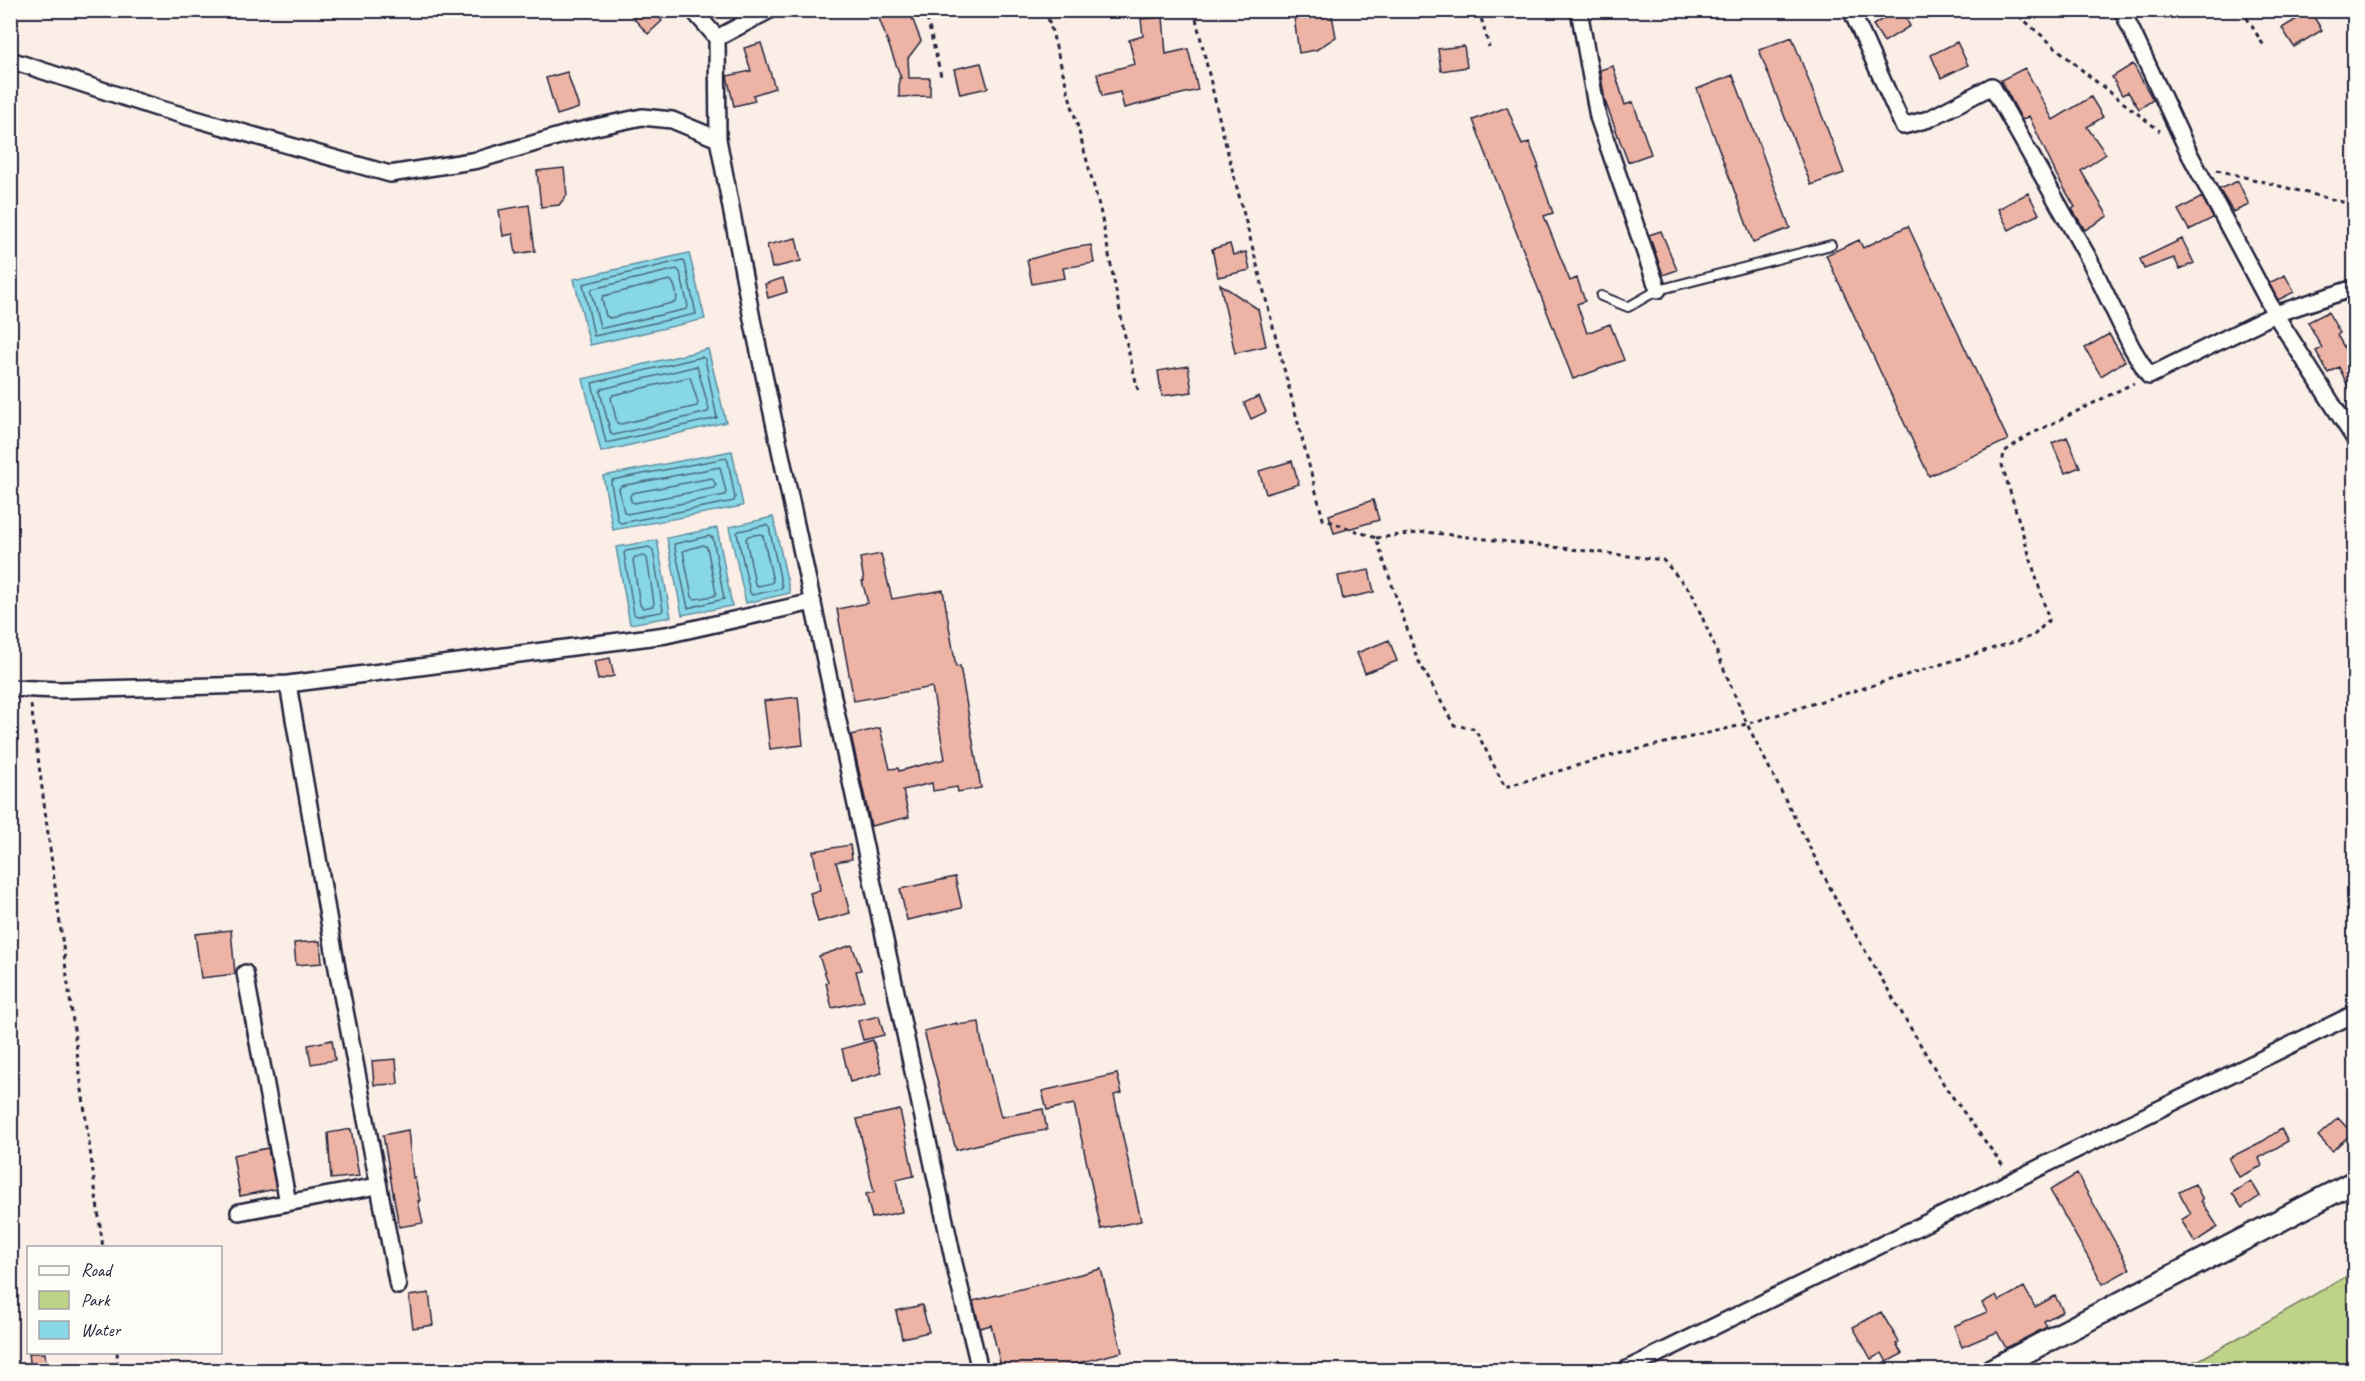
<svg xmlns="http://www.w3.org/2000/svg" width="2365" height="1381" font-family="Caveat,sans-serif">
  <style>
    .green { fill: #bfd388; stroke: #707a62; stroke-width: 1.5 }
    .water { fill: #88d7e6; stroke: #5f8fa2; stroke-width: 1.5 }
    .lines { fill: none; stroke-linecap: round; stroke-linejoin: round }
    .shore { stroke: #4b6a7f; stroke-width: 1.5 }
    .building { fill: #edb4a6; stroke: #22223b; stroke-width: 1.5 }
    .service-casing { stroke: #22223b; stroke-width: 12 }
    .minor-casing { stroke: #22223b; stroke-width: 20 }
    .secondary-casing { stroke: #22223b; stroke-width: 26 }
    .path { stroke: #22223b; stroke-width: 3; stroke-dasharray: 4.5 4.5; stroke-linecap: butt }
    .service { stroke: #fdfcf7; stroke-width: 8 }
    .minor { stroke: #fdfcf7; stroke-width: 15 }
    .secondary { stroke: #fdfcf7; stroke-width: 21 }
  </style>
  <rect width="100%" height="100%" fill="#faeee7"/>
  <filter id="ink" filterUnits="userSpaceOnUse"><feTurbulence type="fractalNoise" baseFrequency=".0167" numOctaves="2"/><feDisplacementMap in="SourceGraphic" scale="12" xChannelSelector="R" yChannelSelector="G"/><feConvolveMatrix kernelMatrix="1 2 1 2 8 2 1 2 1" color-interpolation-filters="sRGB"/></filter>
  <g filter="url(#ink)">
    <path class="green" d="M 2354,1272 L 2354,1370 L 2170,1370 L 2201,1359 Z"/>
    <path class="water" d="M 689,253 L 705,319 L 590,345 L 574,279 Z
      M 708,349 L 726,422 L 601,452 L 583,379 Z
      M 732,451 L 743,506 L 613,530 L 603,476 Z
      M 773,517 L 790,593 L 746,603 L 729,527 Z
      M 717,528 L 732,606 L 682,615 L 667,538 Z
      M 657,540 L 671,617 L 630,624 L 616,547 Z"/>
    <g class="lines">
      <path class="shore" d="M 683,260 L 685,263 L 696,314 L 594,336 L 583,284 Z
        M 677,269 L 680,272 L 688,306 L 687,309 L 603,328 L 600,327 L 591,292 L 592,289 Z
        M 670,280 C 675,283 678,297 676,302 L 610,318 L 606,316 L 602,299 L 603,296 Z
        M 702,357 L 705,359 L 717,418 L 606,443 L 592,383 Z
        M 697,366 L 709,409 L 708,412 L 614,435 L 611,434 L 600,392 L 602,389 Z
        M 690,377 L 698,403 L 697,406 L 621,424 L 617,423 L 611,398 L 613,395 Z
        M 726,458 L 728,461 L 735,498 L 734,501 L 621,523 L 618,521 L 611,483 L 612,480 Z
        M 720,467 L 726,492 L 725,495 L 627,514 L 624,512 L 619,489 L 621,486 Z
        M 712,478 L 716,485 L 714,488 L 634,503 L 631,501 L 630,496 L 632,493 Z
        M 766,525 L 769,527 L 782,587 L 780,589 L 752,595 L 750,593 L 737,533 L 739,531 Z
        M 760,534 L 763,536 L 773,581 L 771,583 L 758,586 L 755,584 L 746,539 L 748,536 Z
        M 709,536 L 713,538 L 724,599 L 688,608 L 674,544 Z
        M 703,545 L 707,547 L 716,593 L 714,596 L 695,599 L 692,597 L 683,551 Z
        M 649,547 L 653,550 L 663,610 L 661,612 L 637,616 L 634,614 L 624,553 L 626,551 Z
        M 644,556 L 647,558 L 654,603 L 653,606 L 643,608 L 640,605 L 633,560 L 635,557 Z"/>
    </g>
    <path class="building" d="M 626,10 L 652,10 L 662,21 L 648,34 Z
      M 876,10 L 909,10 L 921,41 L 908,58 L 909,78 L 930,78 L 930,96 L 899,97 L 899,78 L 901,78 Z
      M 1293,10 L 1320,10 L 1321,17 L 1332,15 L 1336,37 L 1316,50 L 1299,53 Z
      M 1897,10 L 1901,10 L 1910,26 L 1884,42 L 1873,25 Z
      M 2310,11 L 2322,30 L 2294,47 L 2282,28 Z
      M 1163,17 L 1166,54 L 1188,49 L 1198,90 L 1124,108 L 1120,92 L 1102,96 L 1097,74 L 1135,64 L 1129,40 L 1143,36 L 1141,19 Z
      M 1792,37 L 1844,173 L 1811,185 L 1759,50 Z
      M 1957,42 L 1968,65 L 1941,78 L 1931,55 Z
      M 761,43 L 775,88 L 753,95 L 755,101 L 734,106 L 727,76 L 751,71 L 744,48 Z
      M 1464,46 L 1467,67 L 1441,71 L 1438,49 Z
      M 981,63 L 988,88 L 960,94 L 954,69 Z
      M 2133,64 L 2153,100 L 2139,109 L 2128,92 L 2122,95 L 2112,77 Z
      M 1613,66 L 1625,105 L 1633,102 L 1651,154 L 1628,162 L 1605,101 L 1600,70 Z
      M 2025,68 L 2053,120 L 2091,97 L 2103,117 L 2087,127 L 2106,154 L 2081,171 L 2108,216 L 2085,230 L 2072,209 L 2075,207 L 2057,176 L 2029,116 L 2022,120 L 2001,80 Z
      M 567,72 L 579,108 L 557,115 L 546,78 Z
      M 1733,75 L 1790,228 L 1753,242 L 1697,89 Z
      M 1507,107 L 1522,145 L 1529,142 L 1539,167 L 1537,168 L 1553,213 L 1544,216 L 1570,281 L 1577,278 L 1585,301 L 1577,304 L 1587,333 L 1610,324 L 1624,360 L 1573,379 L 1473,120 Z
      M 564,168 L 567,195 L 559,205 L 541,207 L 537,171 Z
      M 2238,181 L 2249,205 L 2233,212 L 2219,189 Z
      M 2028,193 L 2039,214 L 2009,230 L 1998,209 Z
      M 2202,197 L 2213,218 L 2189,230 L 2178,210 Z
      M 529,205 L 535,251 L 516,254 L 513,234 L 503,236 L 499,210 Z
      M 1908,226 L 2008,440 L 1929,476 L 1826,255 L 1859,240 L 1863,248 Z
      M 1661,231 L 1677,270 L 1663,275 L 1649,235 Z
      M 796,238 L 801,261 L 772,268 L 767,245 Z
      M 2182,239 L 2194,263 L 2180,269 L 2174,258 L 2144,269 L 2140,259 Z
      M 1230,244 L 1233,255 L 1246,252 L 1250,270 L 1218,277 L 1212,249 Z
      M 1091,245 L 1094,263 L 1063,268 L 1065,278 L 1032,284 L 1027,260 L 1066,249 Z
      M 2285,275 L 2294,292 L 2278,300 L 2269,283 Z
      M 783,278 L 787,292 L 768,298 L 765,284 Z
      M 1220,284 L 1258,309 L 1266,346 L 1235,353 Z
      M 2328,312 L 2340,333 L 2337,335 L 2355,366 L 2355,402 L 2339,367 L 2328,373 L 2316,351 L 2322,348 L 2308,322 Z
      M 2109,334 L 2125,361 L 2101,376 L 2085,348 Z
      M 1188,366 L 1192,392 L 1162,396 L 1158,371 Z
      M 1259,396 L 1266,412 L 1251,419 L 1244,403 Z
      M 2067,437 L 2080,467 L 2065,473 L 2052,443 Z
      M 1292,461 L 1299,484 L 1266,494 L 1259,471 Z
      M 1373,500 L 1379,520 L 1334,533 L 1329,515 Z
      M 881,554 L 892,599 L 943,590 L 956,667 L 960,666 L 981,788 L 958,792 L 957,787 L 933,791 L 932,783 L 903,790 L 909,817 L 871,826 L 851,735 L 880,728 L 890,769 L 898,768 L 899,771 L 945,759 L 932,687 L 854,701 L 837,609 L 868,603 L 862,581 L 864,581 L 860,558 Z
      M 1369,570 L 1374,592 L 1343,599 L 1338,576 Z
      M 1389,640 L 1397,661 L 1365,673 L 1357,653 Z
      M 610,658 L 614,676 L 598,680 L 594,661 Z
      M 798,697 L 803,745 L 770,749 L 764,701 Z
      M 850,845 L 852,859 L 836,862 L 850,913 L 818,922 L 810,893 L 820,890 L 813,851 Z
      M 955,877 L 962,908 L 907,920 L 900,889 Z
      M 231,930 L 235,974 L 201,978 L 195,934 Z
      M 320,941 L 322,963 L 296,965 L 294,943 Z
      M 852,945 L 861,970 L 856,971 L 864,1001 L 832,1008 L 826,983 L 828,982 L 819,956 Z
      M 879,1016 L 884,1035 L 863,1040 L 858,1021 Z
      M 979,1022 L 981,1039 L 1001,1117 L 1043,1109 L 1047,1130 L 1011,1136 L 956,1150 L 924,1031 L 957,1023 L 957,1025 Z
      M 332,1040 L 335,1060 L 311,1064 L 308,1045 Z
      M 873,1040 L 882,1073 L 850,1082 L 842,1049 Z
      M 396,1059 L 398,1084 L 374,1085 L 372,1061 Z
      M 1117,1074 L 1122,1093 L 1114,1095 L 1141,1221 L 1101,1229 L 1074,1104 L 1047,1110 L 1042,1091 Z
      M 900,1110 L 914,1176 L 896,1180 L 902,1212 L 872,1218 L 866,1194 L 874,1192 L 857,1119 Z
      M 2338,1118 L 2352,1133 L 2332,1151 L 2318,1136 Z
      M 351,1129 L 359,1176 L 331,1179 L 328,1133 Z
      M 2281,1129 L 2288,1141 L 2259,1158 L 2262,1166 L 2239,1177 L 2229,1158 L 2263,1141 Z
      M 408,1130 L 413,1178 L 415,1178 L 420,1201 L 418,1201 L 423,1223 L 399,1227 L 383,1135 Z
      M 268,1148 L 276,1189 L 240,1196 L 233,1155 Z
      M 2077,1174 L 2130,1269 L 2103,1284 L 2050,1190 Z
      M 2251,1181 L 2260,1196 L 2242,1208 L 2232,1193 Z
      M 2195,1184 L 2203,1200 L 2201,1201 L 2218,1227 L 2195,1242 L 2181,1220 L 2191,1214 L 2179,1192 Z
      M 1101,1269 L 1122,1352 L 1046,1371 L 1002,1371 L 991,1325 L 980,1328 L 973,1301 Z
      M 2024,1287 L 2035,1307 L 2055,1296 L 2063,1311 L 2044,1321 L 2047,1327 L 2006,1348 L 1997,1332 L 1962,1347 L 1954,1326 L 1987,1312 L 1982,1303 L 1996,1295 L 1999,1301 Z
      M 429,1293 L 433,1325 L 413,1328 L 409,1296 Z
      M 922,1305 L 929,1332 L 902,1338 L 896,1311 Z
      M 1881,1312 L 1899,1342 L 1896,1344 L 1902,1354 L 1887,1362 L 1882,1353 L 1871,1359 L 1853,1327 Z
      M 29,1353 L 45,1353 L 47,1371 L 31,1371 Z"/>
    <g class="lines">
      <defs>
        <path id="service" d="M 1601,296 L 1628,307 L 1658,290 L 1831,245"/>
        <path id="minor" d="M 693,10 L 717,38 L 718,139 L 752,319 L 954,1263 L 980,1370
          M 1579,10 L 1598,117 L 1658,290
          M 1851,10 L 1903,126 L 1929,119 L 1992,86 L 2089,259 L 2132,348 L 2149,376 L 2275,314 L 2354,438
          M 2122,10 L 2189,153 L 2275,314 L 2354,288
          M 717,38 L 770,10
          M 10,60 L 157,108 L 390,174 L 478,160 L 573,132 L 642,117 L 672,120 L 718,139
          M 288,684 L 338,974 L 398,1286
          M 10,688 L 59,690 L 288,684 L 666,635 L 813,602
          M 245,973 L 288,1203
          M 239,1212 L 377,1186
          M 1625,1370 L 2354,1014"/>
        <path id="secondary" d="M 1991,1370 L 2354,1182"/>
      </defs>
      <use href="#service" class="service-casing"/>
      <use href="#minor" class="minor-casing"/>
      <use href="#secondary" class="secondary-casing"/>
      <path class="path" d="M 925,10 L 941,76
        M 1046,10 L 1100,209 L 1124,332 L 1138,390
        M 1194,10 L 1222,130 L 1323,519 L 1376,538 L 1417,658 L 1454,725 L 1475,729 L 1505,787 L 1609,756 L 1747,724 L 2033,636 L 2049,620 L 2002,465 L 2004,452 L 2027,436 L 2134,383
        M 1479,10 L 1489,47
        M 2012,10 L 2089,76 L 2160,131
        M 2242,10 L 2264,46
        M 2217,170 L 2354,205
        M 1376,538 L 1426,532 L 1663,560 L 1692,593 L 1747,724 L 1844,915 L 1946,1088 L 2004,1167
        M 31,705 L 103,1248
        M 117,1352 L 119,1370"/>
      <use href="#service" class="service"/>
      <use href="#minor" class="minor"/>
      <use href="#secondary" class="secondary"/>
    </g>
  </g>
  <rect width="2365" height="1381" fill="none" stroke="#fdfcf7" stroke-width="36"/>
  <rect x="18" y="18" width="2329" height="1345" fill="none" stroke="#22223b" stroke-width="2" filter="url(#ink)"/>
  <rect x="27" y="1246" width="195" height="108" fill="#fdfcf7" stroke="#a5a5ac" stroke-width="1.5"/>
  <rect x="39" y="1266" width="30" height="9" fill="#fdfcf7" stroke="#a5a5ac" stroke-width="1.5"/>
  <text x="81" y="1276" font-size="18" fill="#22223b">Road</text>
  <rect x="39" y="1291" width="30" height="18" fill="#bfd388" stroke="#a5a5ac" stroke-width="1.5"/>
  <text x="81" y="1306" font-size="18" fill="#22223b">Park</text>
  <rect x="39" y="1321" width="30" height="18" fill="#88d7e6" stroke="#a5a5ac" stroke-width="1.5"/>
  <text x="81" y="1336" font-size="18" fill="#22223b">Water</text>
</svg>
